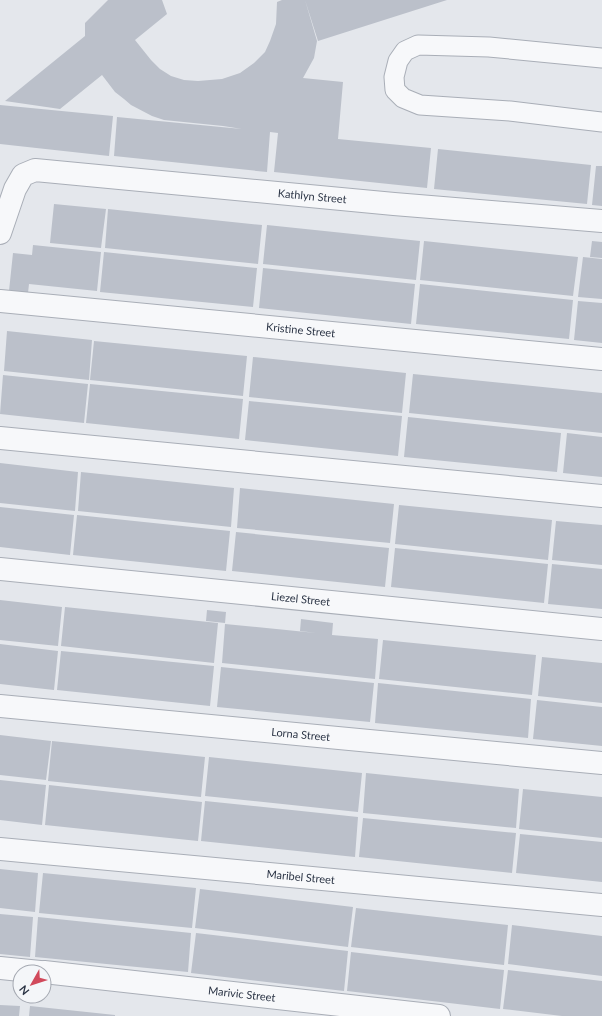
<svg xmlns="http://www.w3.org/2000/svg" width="602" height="1016" font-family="Lato,sans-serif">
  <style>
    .building { fill: #bbc0ca }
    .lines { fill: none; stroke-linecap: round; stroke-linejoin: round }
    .service-casing { stroke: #a9aeb7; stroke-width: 21 }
    .minor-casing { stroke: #a9aeb7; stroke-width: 24 }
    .service { stroke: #f7f8fa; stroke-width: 19 }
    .minor { stroke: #f7f8fa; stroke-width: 22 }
    .labels { text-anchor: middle; stroke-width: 3.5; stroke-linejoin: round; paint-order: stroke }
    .street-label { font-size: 11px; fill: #2b3445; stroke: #f4f6f9 }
  </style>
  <rect width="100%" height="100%" fill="#e4e7ec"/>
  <path class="building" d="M 108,0 L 162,0 L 167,14 L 135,40 L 151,60 L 160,69 L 171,76 L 184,80 L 198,81 L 222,79 L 240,73 L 254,63 L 265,52 L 270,41 L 276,24 L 277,2 L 282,0 L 305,0 L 317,41 L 314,58 L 303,78 L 343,82 L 338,139 L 431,148 L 427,188 L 274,172 L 278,133 L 270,132 L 267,172 L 114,156 L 117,117 L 242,129 L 223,126 L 164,120 L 152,116 L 131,105 L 124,99 L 115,92 L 102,75 L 60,109 L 5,101 L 85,36 L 85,23 Z
    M 305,0 L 447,0 L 318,41 Z
    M 0,105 L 113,116 L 109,156 L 0,144 Z
    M 438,149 L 591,165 L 587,204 L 434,189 Z
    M 596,166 L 602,166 L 602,206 L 592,205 Z
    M 54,204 L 106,209 L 101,248 L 50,243 Z
    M 108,209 L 262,225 L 258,264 L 105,248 Z
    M 267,225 L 420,241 L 416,280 L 263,264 Z
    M 424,241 L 578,257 L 573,296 L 420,280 Z
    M 592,241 L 602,242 L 602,258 L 590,257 Z
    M 33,245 L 101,252 L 97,291 L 29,284 L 28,293 L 9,291 L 13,253 L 32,255 Z
    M 104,252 L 257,268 L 253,307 L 100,292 Z
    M 583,257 L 602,259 L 602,299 L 578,297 Z
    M 263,268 L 415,284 L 411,324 L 259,308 Z
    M 420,284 L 573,300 L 569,339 L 416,324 Z
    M 578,301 L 602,303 L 602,343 L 574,340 Z
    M 7,331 L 92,340 L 89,380 L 4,371 Z
    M 94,341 L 247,356 L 243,396 L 90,380 Z
    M 253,357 L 406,373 L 402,413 L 249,397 Z
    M 413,374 L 602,393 L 602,433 L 409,413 Z
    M 3,375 L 88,384 L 84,423 L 0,414 Z
    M 90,384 L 243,399 L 239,439 L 86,423 Z
    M 249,401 L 402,416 L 398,456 L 245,440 Z
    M 408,417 L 561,433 L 557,472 L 404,457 Z
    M 567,433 L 602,437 L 602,477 L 563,473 Z
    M 0,463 L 78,472 L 75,511 L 0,503 Z
    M 81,472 L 234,488 L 231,527 L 78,511 Z
    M 240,488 L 394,504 L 390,543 L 237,528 Z
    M 399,505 L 552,520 L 548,560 L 395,544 Z
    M 0,507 L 74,515 L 70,555 L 0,547 Z
    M 77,515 L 230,531 L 226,571 L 73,555 Z
    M 556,521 L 602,525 L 602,565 L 552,560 Z
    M 236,532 L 389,548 L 385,587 L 232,571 Z
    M 395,548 L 548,564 L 544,603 L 391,587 Z
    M 552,564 L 602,569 L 602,609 L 548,604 Z
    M 0,600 L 62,607 L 58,646 L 0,640 Z
    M 65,607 L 218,623 L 214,663 L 61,646 Z
    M 207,610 L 226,612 L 225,623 L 206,621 Z
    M 301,619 L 333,623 L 332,635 L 378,639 L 375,679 L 222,663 L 225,624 L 316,633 L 300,631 Z
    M 383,640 L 536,655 L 532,695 L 379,679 Z
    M 0,644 L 58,651 L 54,690 L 0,684 Z
    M 61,651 L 214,666 L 210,706 L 57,690 Z
    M 542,657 L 602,663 L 602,703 L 538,696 Z
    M 221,667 L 374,683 L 370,722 L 217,707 Z
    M 378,683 L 531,699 L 528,738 L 375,723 Z
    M 537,700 L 602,707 L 602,746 L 533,739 Z
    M 0,735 L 51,741 L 46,780 L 0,775 Z
    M 52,741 L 205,757 L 201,797 L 48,781 Z
    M 209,757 L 362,773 L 358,812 L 205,796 Z
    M 366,773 L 519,789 L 516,828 L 363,813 Z
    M 0,780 L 46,785 L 42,825 L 0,820 Z
    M 49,785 L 202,802 L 198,841 L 45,825 Z
    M 523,789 L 602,797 L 602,838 L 519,829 Z
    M 205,801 L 358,817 L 355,857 L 201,841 Z
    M 363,818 L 516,833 L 512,873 L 359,857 Z
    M 520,834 L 602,842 L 602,882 L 516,873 Z
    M 0,869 L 38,873 L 35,912 L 0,908 Z
    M 43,873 L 196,888 L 192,928 L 39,913 Z
    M 200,889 L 353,907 L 348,947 L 195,928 Z
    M 356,908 L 508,925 L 504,965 L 351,947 Z
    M 0,914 L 33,917 L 30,957 L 0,954 Z
    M 38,917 L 191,933 L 188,972 L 35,957 Z
    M 512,925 L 602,936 L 602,976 L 508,964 Z
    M 196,933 L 348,951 L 344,991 L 191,973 Z
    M 351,952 L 504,970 L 500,1009 L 347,991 Z
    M 508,970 L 602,981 L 602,1016 L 562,1016 L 503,1009 Z
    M 0,1005 L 20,1006 L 19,1016 L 0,1016 Z
    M 30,1006 L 115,1015 L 115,1016 L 29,1016 Z"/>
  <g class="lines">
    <defs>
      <path id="service" d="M 602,58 L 489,47 L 418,45 L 405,51 L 398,61 L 394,77 L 395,90 L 403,98 L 420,105 L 510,111 L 602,122"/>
      <g id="minor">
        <path id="s1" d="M 0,233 L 15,189 L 23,175 L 35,170 L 394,204 L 602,221"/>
        <path id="s2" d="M 0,301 L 602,359"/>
        <path d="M 0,438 L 602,496"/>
        <path id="s3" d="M 0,569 L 602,629"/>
        <path id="s4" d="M 0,706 L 602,763"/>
        <path id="s5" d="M 0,849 L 602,905"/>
        <path d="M 0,968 L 40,972"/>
        <path id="s6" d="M 44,972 L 439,1016"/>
      </g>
    </defs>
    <use href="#service" class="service-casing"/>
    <use href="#minor" class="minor-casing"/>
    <use href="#service" class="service"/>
    <use href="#minor" class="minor"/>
  </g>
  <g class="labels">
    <g class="street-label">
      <text dy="4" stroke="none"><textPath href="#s1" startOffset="354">Kathlyn Street</textPath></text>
      <text dy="4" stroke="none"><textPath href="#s2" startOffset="302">Kristine Street</textPath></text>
      <text dy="4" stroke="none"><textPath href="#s3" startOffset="302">Liezel Street</textPath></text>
      <text dy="4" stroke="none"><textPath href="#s4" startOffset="302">Lorna Street</textPath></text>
      <text dy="4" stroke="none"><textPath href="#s5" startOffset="302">Maribel Street</textPath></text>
      <text dy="4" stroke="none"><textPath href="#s6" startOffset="199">Marivic Street</textPath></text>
    </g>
  </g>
  <g transform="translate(32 984) rotate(231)"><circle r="19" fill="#f4f6f9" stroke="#a4a8b1"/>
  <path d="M0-3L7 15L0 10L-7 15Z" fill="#d1495b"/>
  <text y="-6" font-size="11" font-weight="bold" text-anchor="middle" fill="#2b3445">N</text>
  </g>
</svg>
